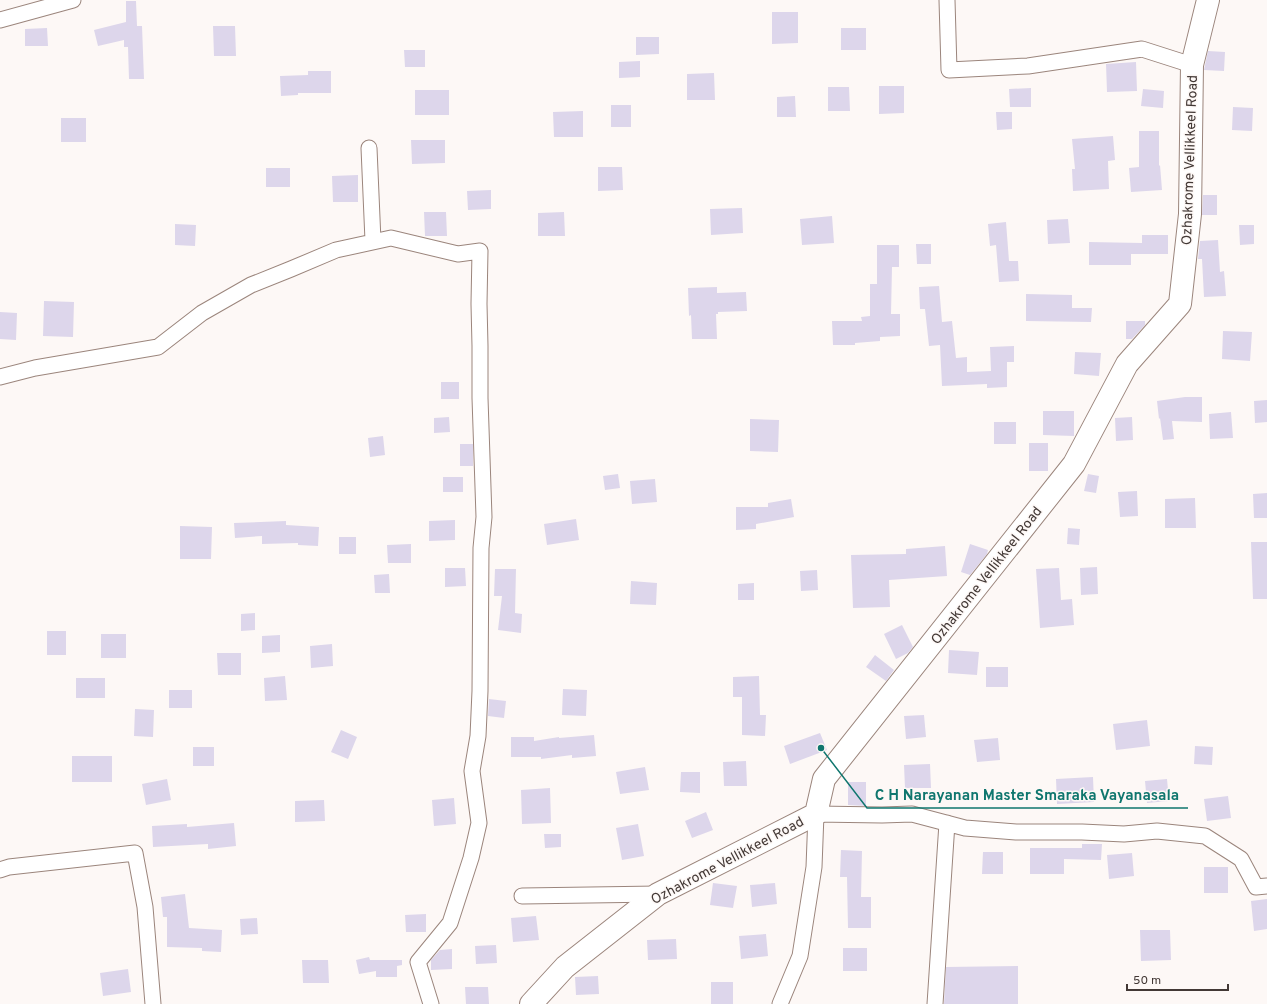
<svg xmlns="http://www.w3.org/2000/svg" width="1267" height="1004" font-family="Overpass,sans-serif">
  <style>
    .building { fill: #ddd6eb }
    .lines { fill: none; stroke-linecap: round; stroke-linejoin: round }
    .minor-casing { stroke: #9b857c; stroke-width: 17 }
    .secondary-casing { stroke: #9b857c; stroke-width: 24 }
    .minor { stroke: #fff; stroke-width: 15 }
    .secondary { stroke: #fff; stroke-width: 22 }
    .labels { text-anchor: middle; stroke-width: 3; stroke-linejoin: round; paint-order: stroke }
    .street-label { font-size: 14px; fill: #423835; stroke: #fdf8f6 }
    .leader { fill: none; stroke: #0f766e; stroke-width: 1.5 }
    .callout-dot { fill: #0f766e; stroke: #fdf8f6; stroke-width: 1.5 }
    .callout-label { font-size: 15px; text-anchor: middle; font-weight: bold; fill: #0f766e; stroke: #fdf8f6; stroke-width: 3; stroke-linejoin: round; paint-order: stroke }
  </style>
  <rect width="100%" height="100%" fill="#fdf8f6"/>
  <path class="building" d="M 126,1 L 136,1 L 137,26 L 142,26 L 144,79 L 129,79 L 128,47 L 124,47 L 124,40 L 98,46 L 94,30 L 126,22 Z
    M 772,12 L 798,12 L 798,43 L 772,44 Z
    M 213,26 L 235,26 L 236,56 L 214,56 Z
    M 47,28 L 48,46 L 25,46 L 25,29 Z
    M 841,28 L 866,28 L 866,50 L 841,50 Z
    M 636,37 L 659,37 L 659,54 L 636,55 Z
    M 404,50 L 425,50 L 425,67 L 405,67 Z
    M 1208,51 L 1225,52 L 1224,71 L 1204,70 Z
    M 640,61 L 640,77 L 619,78 L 619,62 Z
    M 1136,62 L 1137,91 L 1107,92 L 1106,64 Z
    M 308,71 L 331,71 L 331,93 L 298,93 L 298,95 L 281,96 L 280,76 L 308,75 Z
    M 714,73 L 715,100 L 687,100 L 687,74 Z
    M 879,86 L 904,86 L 904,113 L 879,114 Z
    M 828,87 L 849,87 L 850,111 L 828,111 Z
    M 1031,88 L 1031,107 L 1010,107 L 1009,89 Z
    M 1143,89 L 1164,91 L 1163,108 L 1141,106 Z
    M 415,90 L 449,90 L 449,115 L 415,115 Z
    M 795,96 L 796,117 L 777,117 L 777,97 Z
    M 611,105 L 631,105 L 631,127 L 611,127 Z
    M 1233,107 L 1253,108 L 1252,131 L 1232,130 Z
    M 583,111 L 583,137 L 554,137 L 553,112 Z
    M 996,112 L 1012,112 L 1012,129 L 997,130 Z
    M 61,118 L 86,118 L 86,142 L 61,142 Z
    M 1139,131 L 1159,131 L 1159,166 L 1160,165 L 1162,190 L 1131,192 L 1129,168 L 1139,167 Z
    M 1113,136 L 1115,160 L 1108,161 L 1109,189 L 1073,191 L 1072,169 L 1075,169 L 1072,139 Z
    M 411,140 L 445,140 L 445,163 L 412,164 Z
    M 598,167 L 622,167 L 623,190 L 598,191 Z
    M 266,168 L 290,168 L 290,187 L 266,187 Z
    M 358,175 L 358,202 L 333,202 L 332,176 Z
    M 491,190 L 491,209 L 468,210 L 467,191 Z
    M 1203,195 L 1217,195 L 1217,215 L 1202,215 Z
    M 742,208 L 743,233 L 711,235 L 710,209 Z
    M 424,212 L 446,212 L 447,236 L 425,236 Z
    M 564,212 L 565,236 L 538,236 L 538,213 Z
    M 832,216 L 834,243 L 802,245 L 800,219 Z
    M 1068,219 L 1070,243 L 1048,244 L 1047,220 Z
    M 1006,222 L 1009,261 L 1018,261 L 1019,281 L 999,282 L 996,245 L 990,246 L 988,224 Z
    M 175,224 L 196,225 L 195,246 L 175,245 Z
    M 1239,225 L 1254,225 L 1254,244 L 1240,245 Z
    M 1142,235 L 1168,235 L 1168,254 L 1131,254 L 1131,265 L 1089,265 L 1089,242 L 1142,243 Z
    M 1218,240 L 1220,272 L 1224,271 L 1226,296 L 1204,297 L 1202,259 L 1198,259 L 1200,241 Z
    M 916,244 L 931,244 L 931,264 L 917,264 Z
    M 877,245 L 899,245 L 899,267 L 892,267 L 891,314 L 900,314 L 900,336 L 880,337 L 880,341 L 855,343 L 855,345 L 833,345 L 832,321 L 862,321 L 861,317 L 870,316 L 870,284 L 877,284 Z
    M 939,286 L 942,322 L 952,321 L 956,358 L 967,357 L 967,372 L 991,371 L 990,347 L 1014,346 L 1014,362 L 1007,362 L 1007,387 L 987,388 L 987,384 L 942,386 L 940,345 L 929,346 L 925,309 L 920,309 L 919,287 Z
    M 717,287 L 717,293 L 746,292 L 747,311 L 718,312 L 718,314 L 716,314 L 717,339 L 692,339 L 691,315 L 689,316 L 688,288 Z
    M 1026,294 L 1072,295 L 1072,308 L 1092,308 L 1091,322 L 1026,321 Z
    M 44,301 L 74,302 L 73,337 L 43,336 Z
    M 0,312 L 17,313 L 16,340 L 0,339 Z
    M 1126,321 L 1145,321 L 1145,325 L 1132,339 L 1126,339 Z
    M 1223,331 L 1252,332 L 1250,361 L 1222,359 Z
    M 1075,352 L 1101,353 L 1099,376 L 1074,374 Z
    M 441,382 L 459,382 L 459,399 L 441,399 Z
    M 1185,397 L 1202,397 L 1202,422 L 1172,421 L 1174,439 L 1163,440 L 1160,418 L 1159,419 L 1157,401 Z
    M 1267,400 L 1267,422 L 1255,423 L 1254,401 Z
    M 1043,411 L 1074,411 L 1074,436 L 1043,435 Z
    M 1231,412 L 1233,438 L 1210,439 L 1209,414 Z
    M 449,417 L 450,432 L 434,433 L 434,418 Z
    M 1132,417 L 1133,440 L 1116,441 L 1115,418 Z
    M 750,419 L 779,420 L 778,452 L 750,451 Z
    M 994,422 L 1016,422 L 1016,444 L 994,444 Z
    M 383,436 L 385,455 L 370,457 L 368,438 Z
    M 1029,443 L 1048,443 L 1048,471 L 1029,471 Z
    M 460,444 L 473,444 L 473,466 L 460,466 Z
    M 618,474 L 620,488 L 605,490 L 603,476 Z
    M 1088,474 L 1099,476 L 1096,493 L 1084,491 Z
    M 443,477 L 463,477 L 463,492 L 443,492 Z
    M 655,479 L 657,502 L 632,504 L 630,481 Z
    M 1137,491 L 1138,516 L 1120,517 L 1118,492 Z
    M 1267,493 L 1267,518 L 1254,518 L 1253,494 Z
    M 1195,498 L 1196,528 L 1165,528 L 1165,499 Z
    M 791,499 L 794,517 L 756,524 L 756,529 L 736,530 L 736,507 L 768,507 L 768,503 Z
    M 576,519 L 579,540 L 547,545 L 544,524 Z
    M 455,520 L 455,540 L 429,541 L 429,521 Z
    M 286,521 L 286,525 L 319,527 L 318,546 L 298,545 L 298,543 L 262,544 L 262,536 L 235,538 L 234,523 Z
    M 180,526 L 212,527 L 211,559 L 180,559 Z
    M 1068,528 L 1080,529 L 1079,545 L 1067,544 Z
    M 339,537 L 356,537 L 356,554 L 339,554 Z
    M 1251,542 L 1267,542 L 1267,599 L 1253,599 Z
    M 411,544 L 411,563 L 388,563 L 387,545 Z
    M 970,544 L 988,550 L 987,554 L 970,575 L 961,572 Z
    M 945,546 L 947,576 L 889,580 L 890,607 L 853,608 L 851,555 L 906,554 L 906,549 Z
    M 1097,567 L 1098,594 L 1081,595 L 1080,568 Z
    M 445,568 L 465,568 L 466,586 L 445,587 Z
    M 1059,568 L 1061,600 L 1072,599 L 1074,625 L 1040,628 L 1036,569 Z
    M 495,569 L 516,569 L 515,613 L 522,614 L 521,633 L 498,630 L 502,596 L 494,596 Z
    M 817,570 L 818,590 L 801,591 L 800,571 Z
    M 389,574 L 390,593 L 375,593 L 374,575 Z
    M 631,581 L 657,583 L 656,605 L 630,604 Z
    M 754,583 L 754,600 L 738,600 L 738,584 Z
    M 255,613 L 255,630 L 241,631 L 241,614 Z
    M 902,625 L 913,647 L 908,653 L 896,659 L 884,634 Z
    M 47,631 L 66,631 L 66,655 L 47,655 Z
    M 101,634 L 126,634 L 126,658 L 101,658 Z
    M 280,635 L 280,652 L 262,653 L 262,636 Z
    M 332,644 L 333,666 L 311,668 L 310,646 Z
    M 949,650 L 979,652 L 977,675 L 948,673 Z
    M 217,653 L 241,653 L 241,675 L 218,675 Z
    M 875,655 L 894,670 L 886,681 L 866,667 Z
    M 986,667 L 1008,667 L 1008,687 L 986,687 Z
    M 285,676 L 287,700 L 265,701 L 264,678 Z
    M 759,676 L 760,715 L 766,715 L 765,736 L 742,735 L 742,697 L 733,697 L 733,677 Z
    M 76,678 L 105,678 L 105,698 L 76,698 Z
    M 563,689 L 587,690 L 586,716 L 562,715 Z
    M 169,690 L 192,690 L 192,708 L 169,708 Z
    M 489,699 L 506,701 L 504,718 L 488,716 Z
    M 135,709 L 154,710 L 153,737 L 134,736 Z
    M 924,715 L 926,737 L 906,739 L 904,716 Z
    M 1147,720 L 1150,746 L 1116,750 L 1113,724 Z
    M 341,730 L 357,737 L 348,759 L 331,752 Z
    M 820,733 L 827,750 L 790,764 L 784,746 Z
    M 594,735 L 596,756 L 572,758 L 572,755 L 541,759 L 541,757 L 511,757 L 511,737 L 534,737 L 534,741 L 559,737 L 559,738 Z
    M 998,738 L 1000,760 L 977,762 L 974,740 Z
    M 1195,746 L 1213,747 L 1212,765 L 1194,764 Z
    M 193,747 L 214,747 L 214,766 L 193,766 Z
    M 72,756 L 112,756 L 112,782 L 72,782 Z
    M 746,761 L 747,786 L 724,786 L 723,762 Z
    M 930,764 L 931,788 L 905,788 L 904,765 Z
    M 645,767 L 649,790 L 620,794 L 616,772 Z
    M 681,772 L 700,772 L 700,793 L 680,792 Z
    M 1093,777 L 1094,802 L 1057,804 L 1056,779 Z
    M 167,779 L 171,800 L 146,805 L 142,784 Z
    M 1167,779 L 1169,801 L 1147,803 L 1145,781 Z
    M 848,782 L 866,782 L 866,806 L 848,805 Z
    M 550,788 L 551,823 L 522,824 L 521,790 Z
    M 1228,796 L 1231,818 L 1207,821 L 1204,799 Z
    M 454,798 L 456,824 L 434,826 L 432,800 Z
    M 324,800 L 325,821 L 295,822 L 295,801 Z
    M 706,812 L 713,830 L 692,838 L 685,821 Z
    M 234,823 L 236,846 L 208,849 L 208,844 L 153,847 L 152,826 L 187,824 L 187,827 Z
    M 638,824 L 644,856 L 622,860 L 616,828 Z
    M 544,834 L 561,834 L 561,847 L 545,848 Z
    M 1082,844 L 1102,844 L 1101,860 L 1064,859 L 1064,874 L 1030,874 L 1030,848 L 1082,848 Z
    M 841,850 L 862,851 L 861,897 L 871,897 L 871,928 L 848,928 L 847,877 L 840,877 Z
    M 983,852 L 1003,852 L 1003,874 L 982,874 Z
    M 1132,853 L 1134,876 L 1109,879 L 1107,855 Z
    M 1204,867 L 1228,867 L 1228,893 L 1204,893 Z
    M 713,883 L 737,886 L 733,908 L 710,905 Z
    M 775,883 L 777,904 L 752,907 L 750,885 Z
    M 185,894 L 189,928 L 222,930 L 221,952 L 202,951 L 202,948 L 167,947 L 167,917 L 163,917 L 161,897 Z
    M 1267,899 L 1267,929 L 1254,931 L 1251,901 Z
    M 426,914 L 426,932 L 406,932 L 405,915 Z
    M 536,916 L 539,940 L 513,942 L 511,918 Z
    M 257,918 L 258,934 L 241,935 L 240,919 Z
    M 1140,930 L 1170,930 L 1171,960 L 1141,961 Z
    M 766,934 L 768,956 L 741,959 L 739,936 Z
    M 676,939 L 677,959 L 648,960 L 647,940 Z
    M 496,945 L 497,963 L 476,964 L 475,946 Z
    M 843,948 L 867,948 L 867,971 L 843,971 Z
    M 452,949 L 452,969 L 431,970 L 431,960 L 440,950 Z
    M 369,957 L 370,960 L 402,960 L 402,965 L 397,966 L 397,977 L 376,977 L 376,971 L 359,974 L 356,960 Z
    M 302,960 L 328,960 L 329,983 L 303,983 Z
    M 1018,966 L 1018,1004 L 944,1004 L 946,967 Z
    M 128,969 L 131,992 L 103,996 L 100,973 Z
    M 598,976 L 599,994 L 576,995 L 575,977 Z
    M 711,982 L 733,982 L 733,1004 L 711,1004 Z
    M 465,987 L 488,987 L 489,1004 L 466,1004 Z"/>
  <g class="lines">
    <defs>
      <path id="minor" d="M 947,0 L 949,70 L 1028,66 L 1142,49 L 1192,65
        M 0,20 L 73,0
        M 369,148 L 373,241
        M 0,377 L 35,368 L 158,347 L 202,313 L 251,285 L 291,269 L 336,250 L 391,238 L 458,254 L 480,251 L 479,304 L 480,346 L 480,398 L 484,517 L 481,548 L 480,691 L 478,736 L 472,771 L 479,823 L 471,858 L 450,923 L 418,962 L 431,1004
        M 0,870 L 9,867 L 135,853 L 145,907 L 153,1004
        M 522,896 L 658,894
        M 780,1004 L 800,956 L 814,867 L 816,814 L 882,815 L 912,814 L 965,828 L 1016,832 L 1082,832 L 1124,834 L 1157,831 L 1205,836 L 1241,859 L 1256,887 L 1267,886
        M 935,1004 L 947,823"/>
      <path id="secondary" d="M 531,1004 L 565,967 L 658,894 L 816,814 L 824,779 L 1074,464 L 1127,364 L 1180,304 L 1190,214 L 1192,65 L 1208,0"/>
    </defs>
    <use href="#minor" class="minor-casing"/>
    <use href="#secondary" class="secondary-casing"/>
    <use href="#minor" class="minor"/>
    <use href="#secondary" class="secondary"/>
  </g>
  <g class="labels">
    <g class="street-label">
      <text transform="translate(1189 160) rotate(-88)" y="5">Ozhakrome Vellikkeel Road</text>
      <text transform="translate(986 575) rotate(-52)" y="5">Ozhakrome Vellikkeel Road</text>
      <text transform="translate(727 860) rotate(-28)" y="5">Ozhakrome Vellikkeel Road</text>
    </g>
  </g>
  <path class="leader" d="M821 748L867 808H1188"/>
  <circle class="callout-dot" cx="821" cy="748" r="4"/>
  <g class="callout-label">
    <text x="1027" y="800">C H Narayanan Master Smaraka Vayanasala</text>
  </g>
  <path d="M1127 984v6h101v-6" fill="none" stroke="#423835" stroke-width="2"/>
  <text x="1133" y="984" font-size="12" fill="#423835" stroke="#fdf8f6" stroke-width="3" paint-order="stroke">50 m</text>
</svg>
